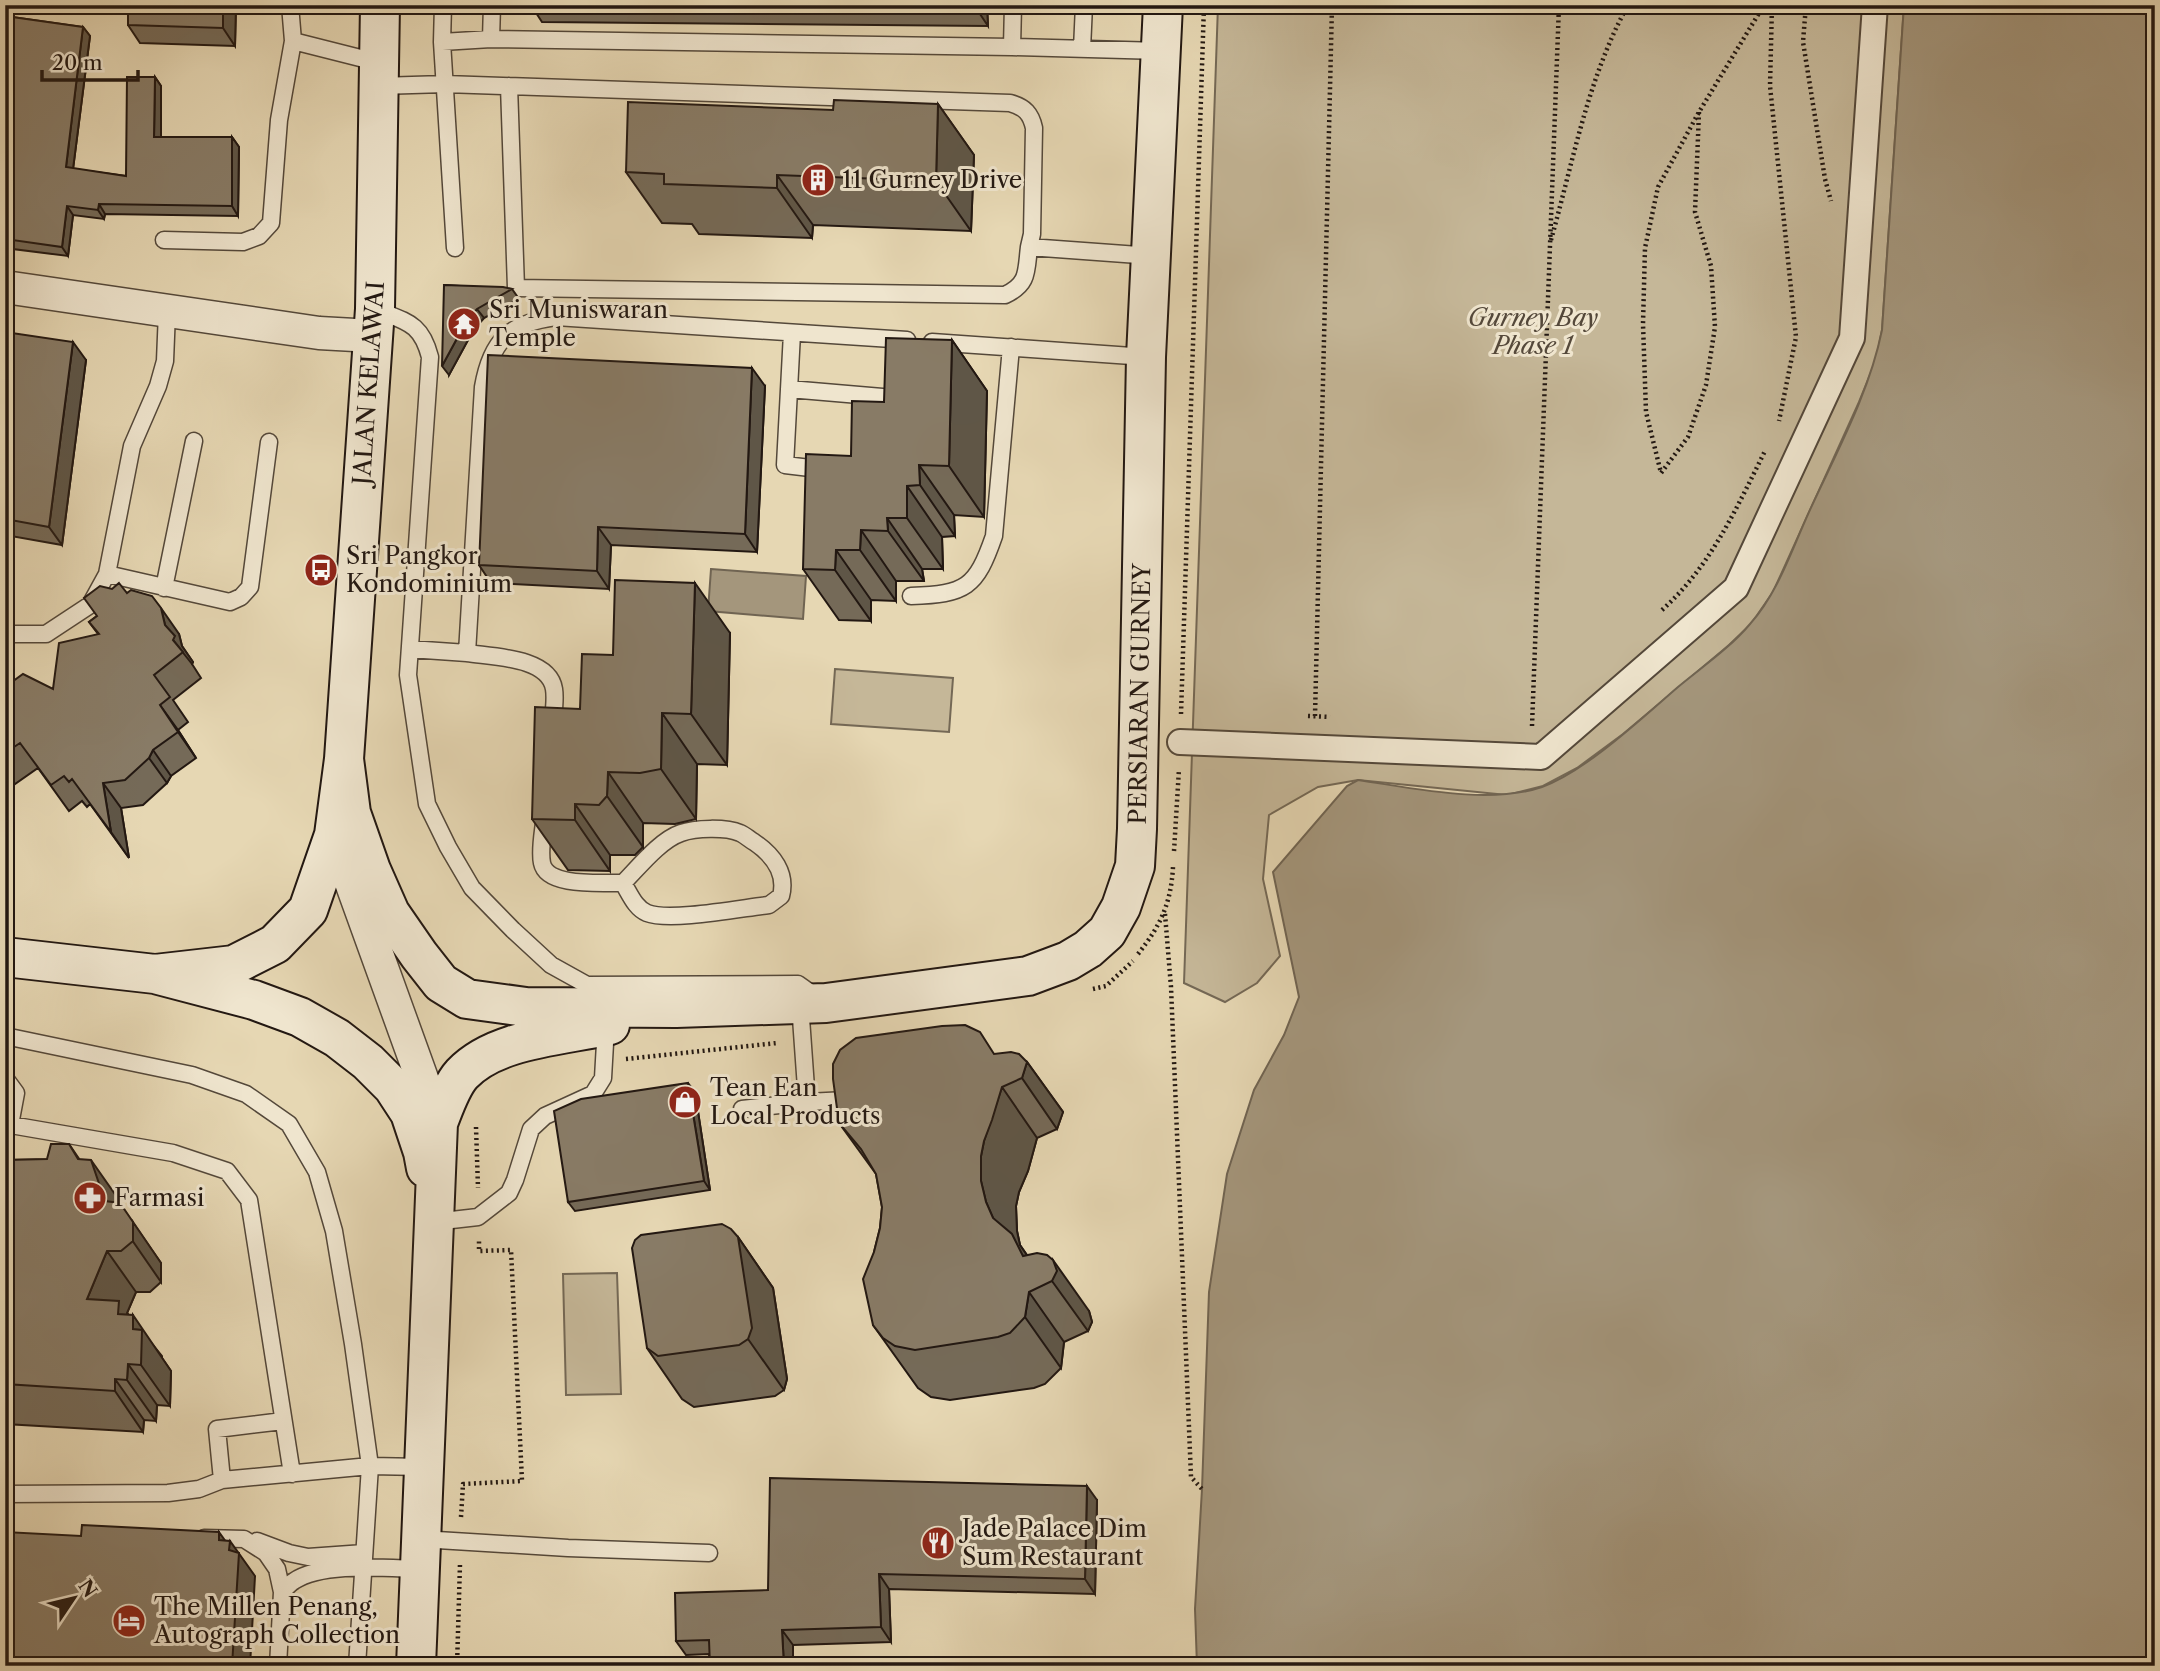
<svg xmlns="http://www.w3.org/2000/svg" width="2160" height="1671" font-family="'Libre Caslon Text',serif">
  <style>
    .green { fill: #c5b798; stroke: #746855; stroke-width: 2 }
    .water { fill: #a4967c; stroke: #706452; stroke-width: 2 }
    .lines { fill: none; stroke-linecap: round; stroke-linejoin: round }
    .service-casing { stroke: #54483a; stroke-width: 19 }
    .pedestrian-casing { stroke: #54483a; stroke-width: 28 }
    .minor-casing { stroke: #54483a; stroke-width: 35 }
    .secondary-casing { stroke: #231812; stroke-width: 42 }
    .path { stroke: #231812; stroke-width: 4.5; stroke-dasharray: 2 3.5; stroke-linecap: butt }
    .service { stroke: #efe5ce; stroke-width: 16 }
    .pedestrian { stroke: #efe5ce; stroke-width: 24 }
    .minor { stroke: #efe5ce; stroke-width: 32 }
    .secondary { stroke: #efe5ce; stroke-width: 38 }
    .wall { fill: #756a58; stroke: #231812; stroke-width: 2 }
    .shaded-wall { fill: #5f5647; stroke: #231812; stroke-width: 2 }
    .building { fill: #887b66; stroke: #231812; stroke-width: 2 }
    .labels { text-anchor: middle; stroke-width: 6; stroke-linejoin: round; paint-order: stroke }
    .poi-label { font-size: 24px; fill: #231812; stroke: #efe5ce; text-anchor: start }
    .park-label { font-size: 24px; font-style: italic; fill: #54483a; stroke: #efe5ce }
    .street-label { font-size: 24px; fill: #231812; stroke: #efe5ce }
  </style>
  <rect width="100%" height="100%" fill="#e6d7b3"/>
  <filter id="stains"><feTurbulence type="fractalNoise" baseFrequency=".00286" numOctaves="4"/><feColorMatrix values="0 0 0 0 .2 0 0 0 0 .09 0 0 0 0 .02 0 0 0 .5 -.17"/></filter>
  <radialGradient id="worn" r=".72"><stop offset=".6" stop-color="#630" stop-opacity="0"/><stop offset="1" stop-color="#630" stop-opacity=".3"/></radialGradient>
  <path class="green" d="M 1218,5 L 1904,5 L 1882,330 L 1876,360 L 1859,402 L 1773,592 L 1751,624 L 1729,645 L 1623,734 L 1577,768 L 1543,786 L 1507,795 L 1358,780 L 1318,787 L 1269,815 L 1263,879 L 1280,956 L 1257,983 L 1225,1002 L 1184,983 Z
    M 835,669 L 953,678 L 949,732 L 831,724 Z
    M 617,1273 L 621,1394 L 566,1395 L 563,1274 Z"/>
  <path class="water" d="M 1904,5 L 2155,5 L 2155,1666 L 1197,1666 L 1195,1609 L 1202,1489 L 1209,1292 L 1227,1174 L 1254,1090 L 1284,1035 L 1299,997 L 1273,872 L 1347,786 L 1358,780 C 1413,788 1489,805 1542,787 C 1586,771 1642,718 1678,687 C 1702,667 1730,648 1750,624 C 1778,593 1792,549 1809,512 C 1836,453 1869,394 1882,330 Z
    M 711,569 L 806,576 L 803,619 L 708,611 Z"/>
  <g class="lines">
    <defs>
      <path id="service" d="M 290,5 L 293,41 L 380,63
        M 443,5 L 442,42 L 455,248
        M 491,39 L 492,5
        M 442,42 L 491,39 L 1012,47 L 1161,51
        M 1012,47 L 1013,5
        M 1082,49 L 1084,5
        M 379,86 L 445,84 L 1010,103 C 1025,107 1031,114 1034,128 L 1032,234 L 1029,247 L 1152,256
        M 509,86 L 516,288 L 1005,295 C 1029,284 1026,271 1029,247
        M 164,240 L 243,242 L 259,236 L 271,223 L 279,120 L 293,41
        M 375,309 C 406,322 421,322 430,357 L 408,675 L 427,804 L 448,847 L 472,888 L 513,930 L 551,965 L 587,985 L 798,984 L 815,996
        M 792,333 L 785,465 L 827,470
        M 932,342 L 1146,357
        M 789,389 L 894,398
        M 107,574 L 230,602 L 241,597 L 250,587 L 269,442
        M 164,588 L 194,441
        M 911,596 C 966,594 976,588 994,536 L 1011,347
        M 5,634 L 46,634 L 90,605 L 107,574 L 132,446 L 158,386 L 165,361 L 167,312
        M 410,649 L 467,653
        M 552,728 C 553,716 556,701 554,689 C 549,657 493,657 467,653 L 483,387 C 491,341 509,323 556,317 L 907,340
        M 545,813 C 544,829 539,848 542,863 C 547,888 603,882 623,883 C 630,894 635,908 647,913 C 670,922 742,908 769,905 L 781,896 C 787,873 773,855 754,842 C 750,840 745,835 740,833 C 726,827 695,828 681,833 C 660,840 638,868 623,883
        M 800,1004 L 807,1102 L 846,1100
        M 5,1036 L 192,1075 L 246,1094 L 289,1124 L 317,1172 L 334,1231 L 353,1344 L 370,1466 L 357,1666
        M 5,1078 L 16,1093 L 10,1125
        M 742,1109 L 807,1102
        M 5,1124 L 173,1153 L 227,1171 L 249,1200 L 292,1474
        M 434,1222 L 478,1217 L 509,1193 L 515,1180 L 531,1129 L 545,1116 L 593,1094 L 603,1078 L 606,1026
        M 222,1480 L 217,1429 L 283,1421
        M 5,1494 L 168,1493 L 199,1489 L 222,1480 L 370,1466 L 423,1467
        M 204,1538 L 244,1539 L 266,1553 L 277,1569 L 282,1592 L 278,1666
        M 421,1539 L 568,1548 L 709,1553
        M 257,1541 L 289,1553 L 308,1557 L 364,1553
        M 282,1592 C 285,1589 289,1584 294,1581 C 322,1562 385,1568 419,1569"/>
      <path id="pedestrian" d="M 1180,742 L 1541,757 L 1736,588 L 1852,338 L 1875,5"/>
      <path id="minor" d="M 5,287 L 319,333 L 373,336
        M 334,835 L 438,1123"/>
      <path id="secondary" d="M 344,759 L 351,813 L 371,870 L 390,913 L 419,955 L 441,983 L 467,999 L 526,1007 L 676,1008 L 826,1003 L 1028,976 L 1068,961 L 1088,949 L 1107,932 L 1121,907 L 1135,866 L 1137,829 L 1146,357 L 1163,5
        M 5,957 L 155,974 L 254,1000 L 300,1017 L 337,1038 L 368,1062 L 393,1087 L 410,1113 L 423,1152 L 426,1168
        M 155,974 L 234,965 L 275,944 L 308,910 L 334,835 L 344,759 L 375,309 L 380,5
        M 416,1666 L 438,1123 C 444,1108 451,1086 462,1074 C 496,1038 563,1036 610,1025"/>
    </defs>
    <use href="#service" class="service-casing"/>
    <use href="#pedestrian" class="pedestrian-casing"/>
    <use href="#minor" class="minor-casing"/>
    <use href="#secondary" class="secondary-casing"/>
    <path class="path" d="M 1772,5 L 1770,86 L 1796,337 L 1779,421
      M 1806,5 L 1803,42 L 1825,179 L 1831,201
      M 1699,112 L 1695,212 L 1711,266 L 1715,327 L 1706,385 L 1688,437 L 1661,473 L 1646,412 L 1643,324 L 1645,248 L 1658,187 L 1699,112 L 1764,5
      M 1551,240 C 1573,162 1588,77 1628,5
      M 1662,610 C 1711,566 1736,509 1765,451
      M 1181,714 L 1204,5
      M 1308,716 L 1330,717
      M 1315,716 L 1332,5
      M 1532,726 L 1559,5
      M 1174,851 L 1179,769
      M 1165,914 L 1171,987 L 1191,1477 L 1202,1489
      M 1138,954 C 1161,925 1171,903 1173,867
      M 1093,989 L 1106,986 L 1133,961
      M 626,1059 L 777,1043
      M 476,1127 L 478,1188
      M 461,1517 L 463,1484 L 522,1481 L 511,1250 L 479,1251 L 479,1239
      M 457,1666 L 460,1564"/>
    <use href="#service" class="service"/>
    <use href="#pedestrian" class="pedestrian"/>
    <use href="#minor" class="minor"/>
    <use href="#secondary" class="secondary"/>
  </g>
  <path class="wall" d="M 128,5 L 236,5 L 235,46 L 140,43 L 128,25 Z
    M 531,5 L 987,5 L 988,26 L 542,22 Z
    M 5,16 L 83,27 L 90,36 L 73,169 L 126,176 L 155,77 L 161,86 L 161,137 L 232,137 L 239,147 L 238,216 L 105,214 L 104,219 L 73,215 L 68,256 L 5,248 Z
    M 938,104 L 974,155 L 971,231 L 813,225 L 812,238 L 699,234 L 692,224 L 662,223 L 626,172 L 833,110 Z
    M 444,285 L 512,289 L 519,299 L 484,318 L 474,329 L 449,375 Z
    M 5,332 L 86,360 L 62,545 L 5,535 Z
    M 952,340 L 987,391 L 984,517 L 954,515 L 955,536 L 942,537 L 943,569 L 922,569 L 924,581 L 896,581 L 896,601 L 871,600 L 871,621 L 839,620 L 803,569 L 851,456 L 884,402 Z
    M 765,386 L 757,552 L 611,545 L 609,589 L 491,583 L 479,565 Z
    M 127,593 L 179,634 L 182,646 L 193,662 L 192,664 L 201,678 L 173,700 L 188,722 L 178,730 L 196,758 L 171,776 L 167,783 L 143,805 L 121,808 L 129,858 L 90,804 L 87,807 L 82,801 L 69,811 L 38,768 L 5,791 L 5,687 L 53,689 L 98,634 L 89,622 Z
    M 730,633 L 727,765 L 697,764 L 696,819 L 675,824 L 643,823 L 643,847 L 635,855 L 610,855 L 610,871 L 568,870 L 532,819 L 580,709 L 613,655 Z
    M 995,1054 L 1027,1062 L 1063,1112 L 1057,1129 L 1037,1138 L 1028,1171 L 1019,1192 L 1016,1206 L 1017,1231 L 1020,1245 L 1027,1255 L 1089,1311 L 1092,1322 L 1088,1331 L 1064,1342 L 1061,1368 L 1045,1384 L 1034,1388 L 950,1400 L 931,1397 L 918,1388 L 873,1325 L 874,1252 L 880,1228 L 882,1207 L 876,1174 L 839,1123 Z
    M 695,1092 L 710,1190 L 575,1211 L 568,1202 Z
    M 79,1159 L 119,1200 L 120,1204 L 161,1263 L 161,1282 L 150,1292 L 136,1292 L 127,1313 L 162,1356 L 162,1358 L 171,1371 L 170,1406 L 157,1405 L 156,1421 L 144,1420 L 143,1432 L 5,1424 L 5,1160 Z
    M 738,1237 L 773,1288 L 787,1379 L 784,1390 L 775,1396 L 694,1407 L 682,1399 L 647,1348 Z
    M 1097,1500 L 1095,1594 L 889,1589 L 891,1642 L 793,1645 L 793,1666 L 710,1666 L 709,1654 L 686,1655 L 676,1641 L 768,1590 Z"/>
  <path class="shaded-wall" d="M 223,5 L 236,5 L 235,46 L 223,28 Z
    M 974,5 L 987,5 L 988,26 Z
    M 83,27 L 90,36 L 72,177 L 66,167 Z
    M 155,77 L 161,86 L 161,146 L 154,137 Z
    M 938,104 L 974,155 L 971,231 L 936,181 Z
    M 232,137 L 239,147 L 238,216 L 232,206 Z
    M 777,175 L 813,225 L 812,238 L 777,188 Z
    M 99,204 L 105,214 L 104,219 L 98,210 Z
    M 67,206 L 73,215 L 68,256 L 62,247 Z
    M 477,309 L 484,318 L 474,329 L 449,375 L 442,366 L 467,320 Z
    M 952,340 L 987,391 L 984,517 L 949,466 Z
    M 73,342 L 86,360 L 62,545 L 49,527 Z
    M 752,368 L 765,386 L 757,552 L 745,534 Z
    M 919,465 L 954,515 L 955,536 L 920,485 Z
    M 907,486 L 942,537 L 943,569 L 907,518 Z
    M 887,518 L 922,569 L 924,581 L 888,531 Z
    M 598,527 L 611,545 L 609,589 L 597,571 Z
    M 861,530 L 896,581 L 896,601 L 860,550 Z
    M 836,550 L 871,600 L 871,621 L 835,570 Z
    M 695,583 L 730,633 L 727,765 L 691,714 Z
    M 161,608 L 179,634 L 182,646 L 193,662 L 192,664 L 173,640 L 165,625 Z
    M 160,705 L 178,730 L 196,758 L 178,732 Z
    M 662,713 L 697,764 L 696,819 L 661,769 Z
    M 153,750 L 171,776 L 167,783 L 149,758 Z
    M 608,772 L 643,823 L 643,847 L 607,796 Z
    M 103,783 L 121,808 L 129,858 L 111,832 Z
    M 575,804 L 610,855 L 610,871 L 575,820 Z
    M 1027,1062 L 1063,1112 L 1057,1129 L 1022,1078 Z
    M 688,1083 L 695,1092 L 710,1190 L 704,1181 Z
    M 1002,1087 L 1037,1138 L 1028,1171 L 1019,1192 L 1016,1206 L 1017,1231 L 1020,1245 L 1046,1283 L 1043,1285 L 993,1218 L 986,1202 L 981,1181 L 981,1156 L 984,1141 Z
    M 69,1144 L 97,1185 L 91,1160 L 119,1200 L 133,1239 L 133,1222 L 161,1263 L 161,1282 L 105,1201 Z
    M 738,1237 L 773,1288 L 787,1379 L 784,1390 L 748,1339 Z
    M 107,1251 L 136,1292 L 127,1313 L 133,1321 L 133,1315 L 171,1371 L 170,1406 L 141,1365 L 87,1299 Z
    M 1053,1260 L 1089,1311 L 1092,1322 L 1088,1331 L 1052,1281 Z
    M 1029,1292 L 1064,1342 L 1061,1368 L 1025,1317 Z
    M 128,1364 L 157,1405 L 156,1421 L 127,1380 Z
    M 115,1379 L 144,1420 L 143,1432 L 115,1391 Z
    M 1087,1486 L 1097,1500 L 1095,1594 L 1085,1579 Z
    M 219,1532 L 229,1546 L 230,1541 L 255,1576 L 250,1666 L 232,1666 L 219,1540 Z
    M 879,1574 L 889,1589 L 891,1642 L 881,1627 Z
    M 782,1630 L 793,1645 L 793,1666 L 784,1666 Z"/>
  <path class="building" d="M 128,5 L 223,5 L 223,28 L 128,25 Z
    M 5,16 L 83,27 L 66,167 L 126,176 L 127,77 L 155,77 L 154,137 L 232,137 L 232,206 L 99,204 L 98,210 L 67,206 L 62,247 L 5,239 Z
    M 834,100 L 938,104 L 936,181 L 777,175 L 777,188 L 664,184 L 664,174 L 626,172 L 628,102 L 833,110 Z
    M 444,285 L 503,287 L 512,289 L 477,309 L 467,320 L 442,366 Z
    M 5,332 L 73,342 L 49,527 L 5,519 Z
    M 886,338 L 952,340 L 949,466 L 919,465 L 920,485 L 907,486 L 907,518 L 887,518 L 888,531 L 861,530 L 860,550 L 836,550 L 835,570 L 803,569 L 806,454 L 851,456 L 852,401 L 884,402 Z
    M 488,355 L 752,368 L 745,534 L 598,527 L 597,571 L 479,565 Z
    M 615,580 L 695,583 L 691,714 L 662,713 L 661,769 L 640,773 L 608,772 L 607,796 L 599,805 L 575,804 L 575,820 L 532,819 L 535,707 L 580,709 L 582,654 L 613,655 Z
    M 119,583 L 127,593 L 131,590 L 152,596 L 161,608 L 165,625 L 175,636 L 173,640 L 183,652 L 154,675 L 170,697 L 160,705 L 178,732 L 153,750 L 149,758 L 125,780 L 103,783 L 111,832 L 72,779 L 69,782 L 64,776 L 51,785 L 20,743 L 5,753 L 5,687 L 23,674 L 53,689 L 59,643 L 99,634 L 89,622 L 97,616 L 84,598 L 100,586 L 112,589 Z
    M 965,1025 L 980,1032 L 994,1054 L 1011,1052 L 1019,1054 L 1027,1062 L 1022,1078 L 1002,1087 L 992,1120 L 984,1141 L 981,1156 L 981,1181 L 986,1202 L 993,1218 L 1012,1234 L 1023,1256 L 1037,1253 L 1047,1255 L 1053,1260 L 1057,1271 L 1052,1281 L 1029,1292 L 1025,1317 L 1010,1333 L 998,1337 L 915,1350 L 895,1346 L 883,1338 L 873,1325 L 863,1279 L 874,1252 L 880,1228 L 882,1207 L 876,1174 L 861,1149 L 839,1123 L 833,1079 L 833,1064 L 840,1050 L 856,1038 L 942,1026 Z
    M 688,1083 L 704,1181 L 568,1202 L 554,1111 L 581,1099 Z
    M 51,1144 L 69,1144 L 78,1159 L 91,1160 L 105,1201 L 120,1203 L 133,1222 L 133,1241 L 121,1251 L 107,1251 L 87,1299 L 119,1301 L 118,1314 L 133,1315 L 133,1329 L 142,1330 L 141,1365 L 128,1364 L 127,1380 L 115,1379 L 115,1391 L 5,1384 L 5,1160 L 47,1159 Z
    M 722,1224 L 731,1229 L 738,1237 L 752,1328 L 748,1339 L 739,1345 L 658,1356 L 647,1348 L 632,1248 L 635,1240 L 641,1235 Z
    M 770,1478 L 1087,1486 L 1085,1579 L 879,1574 L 881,1627 L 782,1630 L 784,1666 L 710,1666 L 709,1640 L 676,1641 L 675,1593 L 768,1590 Z
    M 82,1525 L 219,1532 L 219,1540 L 230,1541 L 229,1550 L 239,1553 L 232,1666 L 5,1666 L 5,1532 L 81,1536 Z"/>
  <defs>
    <symbol id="building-disc" viewBox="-11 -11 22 22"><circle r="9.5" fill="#8f2418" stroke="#efe5ce"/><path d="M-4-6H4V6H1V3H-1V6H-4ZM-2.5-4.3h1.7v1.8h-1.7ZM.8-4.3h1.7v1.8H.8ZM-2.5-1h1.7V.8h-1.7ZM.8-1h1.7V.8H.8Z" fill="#fff"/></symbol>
    <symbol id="temple-disc" viewBox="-11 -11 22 22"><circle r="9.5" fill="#8f2418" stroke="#efe5ce"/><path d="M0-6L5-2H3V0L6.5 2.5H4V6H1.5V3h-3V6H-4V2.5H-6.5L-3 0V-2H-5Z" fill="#fff"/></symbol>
    <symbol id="bus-disc" viewBox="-11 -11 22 22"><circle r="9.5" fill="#8f2418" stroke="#efe5ce"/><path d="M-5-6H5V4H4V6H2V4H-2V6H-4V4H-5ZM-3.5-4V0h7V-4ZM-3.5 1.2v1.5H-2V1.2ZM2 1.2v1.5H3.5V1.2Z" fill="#fff"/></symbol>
    <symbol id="shop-disc" viewBox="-11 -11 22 22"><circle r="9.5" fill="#8f2418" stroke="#efe5ce"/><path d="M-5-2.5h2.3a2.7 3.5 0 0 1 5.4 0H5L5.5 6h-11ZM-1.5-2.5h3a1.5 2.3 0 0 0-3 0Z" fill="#fff"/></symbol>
    <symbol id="pharmacy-disc" viewBox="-11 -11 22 22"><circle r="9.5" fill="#8f2418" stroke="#efe5ce"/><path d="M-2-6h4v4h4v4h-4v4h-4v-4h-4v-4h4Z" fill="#fff"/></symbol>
    <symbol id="restaurant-disc" viewBox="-11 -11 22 22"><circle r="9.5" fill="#8f2418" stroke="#efe5ce"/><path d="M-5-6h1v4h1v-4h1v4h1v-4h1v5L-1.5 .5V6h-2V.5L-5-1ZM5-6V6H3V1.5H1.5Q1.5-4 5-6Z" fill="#fff"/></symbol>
    <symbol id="hotel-disc" viewBox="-11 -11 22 22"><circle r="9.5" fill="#8f2418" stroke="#efe5ce"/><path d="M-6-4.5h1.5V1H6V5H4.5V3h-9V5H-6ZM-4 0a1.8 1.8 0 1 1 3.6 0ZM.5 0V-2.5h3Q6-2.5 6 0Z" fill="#fff"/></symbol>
  </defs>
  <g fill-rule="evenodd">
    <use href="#building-disc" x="799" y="161" width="38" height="38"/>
    <use href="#temple-disc" x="445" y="305" width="38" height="38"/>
    <use href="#bus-disc" x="302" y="551" width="38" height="38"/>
    <use href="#shop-disc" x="666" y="1083" width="38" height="38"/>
    <use href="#pharmacy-disc" x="71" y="1179" width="38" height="38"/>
    <use href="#restaurant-disc" x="919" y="1524" width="38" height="38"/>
    <use href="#hotel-disc" x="110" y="1602" width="38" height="38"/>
  </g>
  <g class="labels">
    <g class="poi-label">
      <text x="842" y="188">11 Gurney Drive</text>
      <text x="489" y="318">Sri Muniswaran<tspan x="489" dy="28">Temple</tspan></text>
      <text x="346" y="564">Sri Pangkor<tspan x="346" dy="28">Kondominium</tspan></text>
      <text x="710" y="1096">Tean Ean<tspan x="710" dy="28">Local Products</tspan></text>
      <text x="114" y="1206">Farmasi</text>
      <text x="962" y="1537">Jade Palace Dim<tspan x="962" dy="28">Sum Restaurant</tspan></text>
      <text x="154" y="1615">The Millen Penang,<tspan x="154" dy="28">Autograph Collection</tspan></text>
    </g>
    <g class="park-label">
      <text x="1533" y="326">Gurney Bay<tspan x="1533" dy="28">Phase 1</tspan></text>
    </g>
    <g class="street-label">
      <text transform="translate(369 383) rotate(-86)" y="8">JALAN KELAWAI</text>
      <text transform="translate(1140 694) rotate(-89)" y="8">PERSIARAN GURNEY</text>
    </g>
  </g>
  <rect width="2160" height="1671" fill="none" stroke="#e6d7b3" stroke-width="28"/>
  <rect x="7" y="7" width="2146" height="1657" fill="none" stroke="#231812" stroke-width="3.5"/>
  <rect x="14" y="14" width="2132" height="1643" fill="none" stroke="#231812" stroke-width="2"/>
  <g transform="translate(74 1598) rotate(55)" stroke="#efe5ce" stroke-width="5" paint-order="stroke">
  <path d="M0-5L12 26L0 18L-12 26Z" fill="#231812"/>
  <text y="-10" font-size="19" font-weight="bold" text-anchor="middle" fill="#231812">N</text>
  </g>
  <path d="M42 70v10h96v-10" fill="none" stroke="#231812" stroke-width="3.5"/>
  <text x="52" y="70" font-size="21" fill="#231812" stroke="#efe5ce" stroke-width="5" paint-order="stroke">20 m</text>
  <rect width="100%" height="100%" filter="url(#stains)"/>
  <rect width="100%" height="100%" fill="url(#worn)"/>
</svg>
